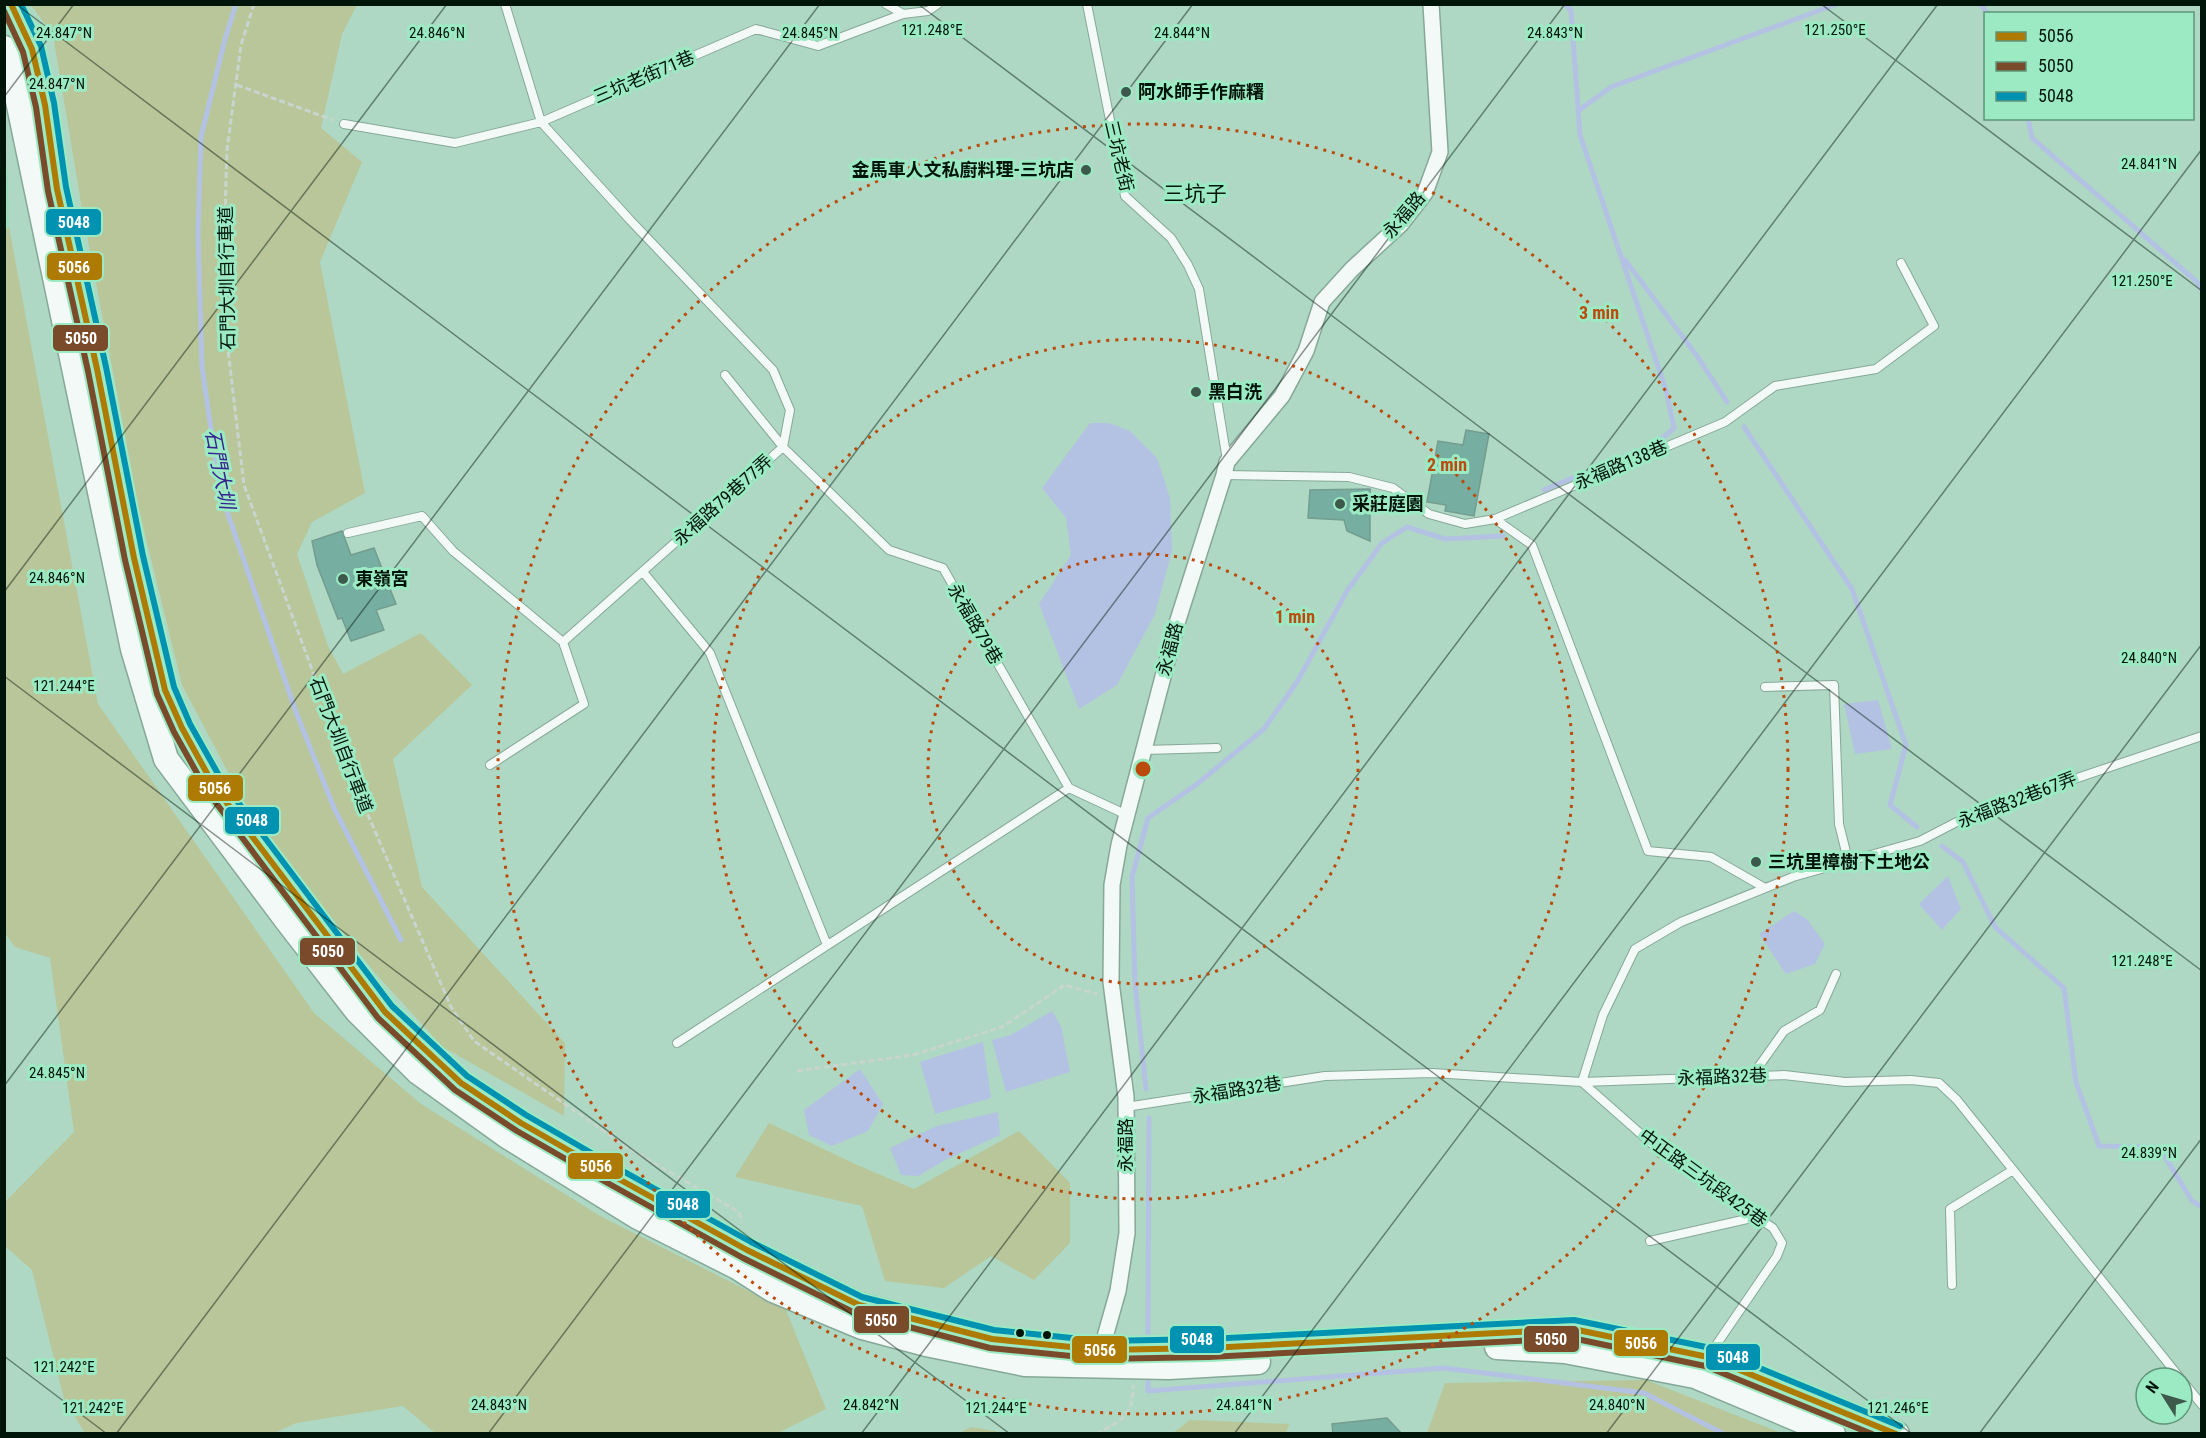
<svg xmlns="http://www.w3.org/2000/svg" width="2206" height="1438" font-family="'Roboto Condensed','Noto Sans TC',sans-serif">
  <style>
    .built { fill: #9bdebd }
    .green { fill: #b8c699 }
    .water { fill: #b3c2e3 }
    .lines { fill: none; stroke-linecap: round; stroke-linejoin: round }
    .stream { stroke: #b3c2e3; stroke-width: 5 }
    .building { fill: #76afa1; stroke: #749c8f; stroke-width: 1.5 }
    .service-casing { stroke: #86a898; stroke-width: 10 }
    .minor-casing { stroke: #86a898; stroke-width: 18 }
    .primary-casing { stroke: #86a898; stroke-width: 27 }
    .path { stroke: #c8d5cf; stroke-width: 3; stroke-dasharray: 6 3; stroke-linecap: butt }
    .service { stroke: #f3f9f6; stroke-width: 8 }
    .minor { stroke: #f3f9f6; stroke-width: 15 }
    .primary { stroke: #f3f9f6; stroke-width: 24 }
    .bus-1-casing { stroke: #9ceac3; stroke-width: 10 }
    .bus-2-casing { stroke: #9ceac3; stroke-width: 10 }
    .bus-3-casing { stroke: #9ceac3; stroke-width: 10 }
    .bus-1 { stroke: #ad7a03; stroke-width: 6 }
    .bus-2 { stroke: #7a4b2a; stroke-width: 6 }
    .bus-3 { stroke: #0093b1; stroke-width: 6 }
    .ticks { fill: none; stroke: #00150a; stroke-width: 1.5; stroke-opacity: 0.45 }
    .ring { fill: none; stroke: #ba4b0c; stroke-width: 3; stroke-dasharray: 3 6 }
    .poi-dot { fill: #3d594b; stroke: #9ceac3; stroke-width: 2 }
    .bus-dot { fill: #00150a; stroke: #9ceac3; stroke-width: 2 }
    .labels { text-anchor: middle; stroke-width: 6; stroke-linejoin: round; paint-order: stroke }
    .street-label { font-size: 18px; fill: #00150a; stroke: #9ceac3 }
    .poi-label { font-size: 18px; font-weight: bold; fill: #00150a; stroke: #9ceac3; text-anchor: start }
    .water-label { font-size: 20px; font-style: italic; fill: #35238e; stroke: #9ceac3 }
    .quarter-label { font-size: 21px; fill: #00150a; stroke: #9ceac3 }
    .ticks-label { font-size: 15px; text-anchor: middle; fill: #00150a; stroke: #9ceac3; stroke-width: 6; stroke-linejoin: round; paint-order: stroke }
    .centre { fill: #ba4b0c; stroke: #9ceac3; stroke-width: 3 }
    .ring-label { font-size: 18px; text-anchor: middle; font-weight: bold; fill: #ba4b0c; stroke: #9ceac3; stroke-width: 6; stroke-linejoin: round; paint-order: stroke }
    .line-badge { stroke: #9ceac3; stroke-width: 2 }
    .badge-label { font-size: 16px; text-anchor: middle; font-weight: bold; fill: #fff }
  </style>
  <rect width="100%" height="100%" fill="#aed8c3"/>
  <path class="built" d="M 4,157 L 8,173 L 9,227 L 5,231 Z"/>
  <path class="green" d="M 31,5 L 357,5 L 342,34 L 321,128 L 362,162 L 320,262 L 365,493 L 312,522 L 297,554 L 328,646 L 343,674 L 421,633 L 472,685 L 393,759 L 422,887 L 565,1043 L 564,1116 L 443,1047 L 376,974 L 258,829 L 182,685 L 140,514 L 82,209 L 53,35 Z
    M 9,227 L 98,704 L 314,1013 L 421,1104 L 600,1216 L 786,1310 L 826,1409 L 776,1434 L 435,1433 L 403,1406 L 296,1423 L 275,1433 L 85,1433 L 64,1399 L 32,1270 L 5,1246 L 5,1202 L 74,1132 L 50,958 L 15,947 L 5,933 L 4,231 Z
    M 769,1123 L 857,1165 L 914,1189 L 1019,1131 L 1070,1183 L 1070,1243 L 1034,1280 L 991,1256 L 944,1288 L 885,1281 L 862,1206 L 735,1177 Z
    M 1646,1380 L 1781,1433 L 1427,1433 L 1445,1383 Z
    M 1190,1420 L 1289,1424 L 1286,1433 L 1173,1433 Z
    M 971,1427 L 1006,1433 L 959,1433 Z"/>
  <path class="water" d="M 1090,423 L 1109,423 L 1130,431 L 1157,458 L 1170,498 L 1172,551 L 1155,614 L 1117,685 L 1079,709 L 1039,604 L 1071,555 L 1066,518 L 1042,488 Z
    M 1878,700 L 1892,749 L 1855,754 L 1844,704 Z
    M 1948,876 L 1961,909 L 1942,930 L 1919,904 Z
    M 1794,911 L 1808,920 L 1825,944 L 1815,964 L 1786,974 L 1759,934 Z
    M 1052,1011 L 1061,1026 L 1070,1072 L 1006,1092 L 992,1040 L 1011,1035 Z
    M 983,1042 L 991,1098 L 935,1114 L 920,1062 Z
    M 860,1069 L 883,1104 L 868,1131 L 832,1146 L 809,1135 L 804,1110 Z
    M 998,1112 L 1000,1135 L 947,1159 L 918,1176 L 901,1175 L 890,1148 L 937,1126 Z"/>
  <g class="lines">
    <path class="stream" d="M 236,4 L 225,39 L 201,137 L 198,234 L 202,367 L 220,491 L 296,712 L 334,808 L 401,940
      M 1980,4 L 1988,14
      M 1578,111 L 1611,87 L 1837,4
      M 2028,118 L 2032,138 L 2197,282 L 2202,290
      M 1625,260 L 1697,356 L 1727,402
      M 1744,427 L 1852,589 L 1906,745 L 1890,805 L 1917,827
      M 1544,490 L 1658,442 L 1674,428 L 1666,390 L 1580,135 L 1571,10 L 1564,4
      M 1942,846 L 1963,862 L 1995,927 L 2064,988 L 2076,1082 L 2099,1146 L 2159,1147 L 2192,1201 L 2202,1207
      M 1146,1089 L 1135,984 L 1132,877 L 1148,818 L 1197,784 L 1264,729 L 1297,682 L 1347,591 L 1382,543 L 1407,527 L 1445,539 L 1503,536
      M 1148,1333 L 1149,1118
      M 1148,1382 L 1148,1391 L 1444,1368 L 1644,1393 L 1724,1434"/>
  </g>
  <path class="building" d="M 1466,430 L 1489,434 L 1474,516 L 1445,511 L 1446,505 L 1427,502 L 1438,441 L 1463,445 Z
    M 1370,489 L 1370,541 L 1347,531 L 1344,520 L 1308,518 L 1310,490 Z
    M 342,531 L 351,555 L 374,548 L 396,604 L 376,610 L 384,630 L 351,641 L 342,618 L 338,619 L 317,565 L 312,541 Z
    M 1387,1418 L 1402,1434 L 1333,1434 L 1332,1424 Z"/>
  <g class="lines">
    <defs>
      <path id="service" d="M 886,4 L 903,14
        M 1087,4 L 1125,196 L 1171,238 L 1188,265 L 1199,289 L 1227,460
        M 344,124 L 455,143 L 541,122 L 756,29 L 818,46 L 903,14 L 928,11 L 938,4
        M 725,375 L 783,447 L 889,550 L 943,568 L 1069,788 L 1127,815
        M 1224,475 L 1349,477 L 1393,488 L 1429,514 L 1465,524 L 1495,519 L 1725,422 L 1775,386 L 1876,369 L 1934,326 L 1901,263
        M 1495,519 L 1532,545 L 1648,851 L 1711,857 L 1765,888
        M 348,533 L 422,516 L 453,551 L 563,642 L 783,447 L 790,410 L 773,370 L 630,220 L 541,122 L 505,4
        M 643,572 L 710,653 L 827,945
        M 1765,687 L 1834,685 L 1839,824 L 1848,860
        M 1144,750 L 1217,748
        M 490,765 L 584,704 L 563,642
        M 677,1043 L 1069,788
        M 1752,1076 L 1784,1031 L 1820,1010 L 1836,974
        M 1582,1082 L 1603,1015 L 1635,949 L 1681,922 L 1793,877 L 1920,841 L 1976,812 L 2202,736
        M 1582,1082 L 1659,1150 L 1773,1228 L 1782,1243 L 1777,1256 L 1710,1354
        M 1126,1107 L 1325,1076 L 1432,1073 L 1582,1082 L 1784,1075 L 1845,1082 L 1911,1080 L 1939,1083 L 1957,1100 L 2180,1378
        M 1650,1241 L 1756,1217
        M 1952,1285 L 1950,1209 L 2013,1170
        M 2182,1380 L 2202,1405"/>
      <path id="minor" d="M 1099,1358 L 1118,1291 L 1127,1233 L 1126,1097 L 1111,982 L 1112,885 L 1119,845 L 1177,623 L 1224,475 L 1227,462 L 1282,396 L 1306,351 L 1322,302 L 1352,269 L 1401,224 L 1425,193 L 1440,152 L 1431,4"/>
      <path id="primary" d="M 11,4 L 32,49 L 45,105 L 57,189 L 97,369 L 134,558 L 165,690 L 182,728 L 214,786 L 385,1012 L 461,1083 L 521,1123 L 608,1173 L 747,1250 L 859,1305 L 992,1339 L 1101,1350 L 1209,1348 L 1573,1329 L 1708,1357 L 1897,1434
        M 4,48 L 9,58 L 133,649 L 166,759 L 285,918 L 357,1011 L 418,1072 L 507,1136 L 638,1217 L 737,1267 L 773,1290 L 862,1327 L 926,1344 L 1025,1364 L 1169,1367 L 1258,1362
        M 1497,1347 L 1565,1351 L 1695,1376 L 1833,1434"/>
    </defs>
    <use href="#service" class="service-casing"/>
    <use href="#minor" class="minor-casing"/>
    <use href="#primary" class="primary-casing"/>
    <path class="path" d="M 254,4 L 241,45 L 227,150 L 225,215 L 226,333 L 244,485 L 352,778 L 451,1007 L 474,1041 L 630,1149 L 739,1212 L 742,1222
      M 237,85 L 333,120
      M 797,1071 L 913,1055 L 1002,1027 L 1065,985 L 1097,994
      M 1096,1434 C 1122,1420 1133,1417 1133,1385"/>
    <use href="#service" class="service"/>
    <use href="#minor" class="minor"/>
    <use href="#primary" class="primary"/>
    <defs>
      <path id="bus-1" d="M 11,4 L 32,49 L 45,105 L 57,189 L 97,369 L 134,558 L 165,690 L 182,728 L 214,786 L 385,1012 L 461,1083 L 521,1123 L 608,1173 L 747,1250 L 859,1305 L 992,1339 L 1101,1350 L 1209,1348 L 1573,1329 L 1708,1357 L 1896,1434"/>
      <path id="bus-2" d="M 4,11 L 23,52 L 36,107 L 48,191 L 88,371 L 125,560 L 157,694 L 174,732 L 207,791 L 378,1018 L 455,1090 L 517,1131 L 604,1181 L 743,1258 L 855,1313 L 990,1348 L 1101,1359 L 1209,1357 L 1572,1338 L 1705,1366 L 1872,1434"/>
      <path id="bus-3" d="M 21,4 L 41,46 L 54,103 L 66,187 L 106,367 L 143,556 L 174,687 L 190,724 L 222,781 L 392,1006 L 467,1076 L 526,1115 L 612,1165 L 751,1242 L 862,1297 L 994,1330 L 1101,1341 L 1209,1339 L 1574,1320 L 1711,1348 L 1900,1426"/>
    </defs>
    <use href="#bus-1" class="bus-1-casing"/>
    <use href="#bus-2" class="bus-2-casing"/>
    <use href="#bus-3" class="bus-3-casing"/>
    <use href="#bus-1" class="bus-1"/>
    <use href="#bus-2" class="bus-2"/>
    <use href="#bus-3" class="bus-3"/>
  </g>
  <path class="ticks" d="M 16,4 L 1912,1434M 918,4 L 2202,971M 1821,4 L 2202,291M 4,97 L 74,4M 4,592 L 447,4M 4,676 L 1010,1434M 4,1086 L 820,4M 4,1356 L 107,1434M 116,1434 L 1193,4M 488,1434 L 1565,4M 861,1434 L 1938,4M 1234,1434 L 2202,149M 1606,1434 L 2202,644M 1979,1434 L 2202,1138"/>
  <g class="ring">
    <circle cx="1143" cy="769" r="215"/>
    <circle cx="1143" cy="769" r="430"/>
    <circle cx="1143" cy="769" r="645"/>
  </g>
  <g class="poi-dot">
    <circle cx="1126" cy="92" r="6"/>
    <circle cx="1086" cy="170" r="6"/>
    <circle cx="1196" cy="392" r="6"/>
    <circle cx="1340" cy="504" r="6"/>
    <circle cx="343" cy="579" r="6"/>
    <circle cx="1756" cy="862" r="6"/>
  </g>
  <g class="bus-dot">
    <circle cx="1020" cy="1333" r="5"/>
    <circle cx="1047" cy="1335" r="5"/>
  </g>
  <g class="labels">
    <g class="street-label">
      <text transform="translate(644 77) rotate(-23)" y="6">三坑老街71巷</text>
      <text transform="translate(1119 156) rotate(77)" y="6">三坑老街</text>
      <text transform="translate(1404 215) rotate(-50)" y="6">永福路</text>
      <text transform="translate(227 278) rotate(-91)" y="6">石門大圳自行車道</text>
      <text transform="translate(1621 465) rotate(-23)" y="6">永福路138巷</text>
      <text transform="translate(723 500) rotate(-42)" y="6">永福路79巷77弄</text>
      <text transform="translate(975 624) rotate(60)" y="6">永福路79巷</text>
      <text transform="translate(1170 649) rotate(-75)" y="6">永福路</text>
      <text transform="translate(341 745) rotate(69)" y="6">石門大圳自行車道</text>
      <text transform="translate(2017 800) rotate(-21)" y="6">永福路32巷67弄</text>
      <text transform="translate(1722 1077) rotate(-2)" y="6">永福路32巷</text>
      <text transform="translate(1237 1090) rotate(-9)" y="6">永福路32巷</text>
      <text transform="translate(1126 1145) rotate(-90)" y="6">永福路</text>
      <text transform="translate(1703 1178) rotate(36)" y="6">中正路三坑段425巷</text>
    </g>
    <g class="poi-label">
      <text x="1138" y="98">阿水師手作麻糬</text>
      <text x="1074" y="176" text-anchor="end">金馬車人文私廚料理-三坑店</text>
      <text x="1208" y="398">黑白洗</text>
      <text x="1352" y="510">采莊庭園</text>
      <text x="355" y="585">東嶺宮</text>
      <text x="1768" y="868">三坑里樟樹下土地公</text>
    </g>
    <g class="water-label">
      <text transform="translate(220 469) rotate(79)" y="7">石門大圳</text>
    </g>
    <g class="quarter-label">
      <text x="1195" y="201">三坑子</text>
    </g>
  </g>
  <g class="ticks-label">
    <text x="932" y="35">121.248°E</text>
    <text x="1835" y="35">121.250°E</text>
    <text x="64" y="38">24.847°N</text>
    <text x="437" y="38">24.846°N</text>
    <text x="810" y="38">24.845°N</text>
    <text x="1182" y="38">24.844°N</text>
    <text x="1555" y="38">24.843°N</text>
    <text x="57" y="89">24.847°N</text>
    <text x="2149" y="169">24.841°N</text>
    <text x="2142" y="286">121.250°E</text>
    <text x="57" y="583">24.846°N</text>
    <text x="2149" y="663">24.840°N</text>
    <text x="64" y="691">121.244°E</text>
    <text x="2142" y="966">121.248°E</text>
    <text x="57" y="1078">24.845°N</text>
    <text x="2149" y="1158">24.839°N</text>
    <text x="64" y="1372">121.242°E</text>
    <text x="499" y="1410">24.843°N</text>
    <text x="871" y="1410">24.842°N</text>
    <text x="1244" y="1410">24.841°N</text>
    <text x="1617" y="1410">24.840°N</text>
    <text x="93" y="1413">121.242°E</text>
    <text x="996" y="1413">121.244°E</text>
    <text x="1898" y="1413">121.246°E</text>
  </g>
  <circle cx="1143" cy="769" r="9" class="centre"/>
  <g class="ring-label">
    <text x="1599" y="319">3 min</text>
    <text x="1447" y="471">2 min</text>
    <text x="1295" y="623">1 min</text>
  </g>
  <g class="line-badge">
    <rect x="45" y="208" width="57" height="28" rx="6" fill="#0093b1"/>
    <rect x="46" y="252" width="57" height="29" rx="6" fill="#ad7a03"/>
    <rect x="52" y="324" width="57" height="28" rx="6" fill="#7a4b2a"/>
    <rect x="187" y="774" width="57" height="28" rx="6" fill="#ad7a03"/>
    <rect x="224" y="806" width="56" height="29" rx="6" fill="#0093b1"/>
    <rect x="299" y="937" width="57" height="29" rx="6" fill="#7a4b2a"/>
    <rect x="567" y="1152" width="57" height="28" rx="6" fill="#ad7a03"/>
    <rect x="655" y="1190" width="56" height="29" rx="6" fill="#0093b1"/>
    <rect x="853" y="1305" width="57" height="29" rx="6" fill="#7a4b2a"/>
    <rect x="1523" y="1325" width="57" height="28" rx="6" fill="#7a4b2a"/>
    <rect x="1169" y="1325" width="56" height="29" rx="6" fill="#0093b1"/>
    <rect x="1613" y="1329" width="56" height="28" rx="6" fill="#ad7a03"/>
    <rect x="1071" y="1335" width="57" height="29" rx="6" fill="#ad7a03"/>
    <rect x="1705" y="1343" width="56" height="28" rx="6" fill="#0093b1"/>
  </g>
  <g class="badge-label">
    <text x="74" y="228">5048</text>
    <text x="74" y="273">5056</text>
    <text x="81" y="344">5050</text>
    <text x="215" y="794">5056</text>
    <text x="252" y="826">5048</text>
    <text x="328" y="957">5050</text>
    <text x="596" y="1172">5056</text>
    <text x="683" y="1210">5048</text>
    <text x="881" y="1326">5050</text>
    <text x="1551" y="1345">5050</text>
    <text x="1197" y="1345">5048</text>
    <text x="1641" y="1349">5056</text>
    <text x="1100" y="1356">5056</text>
    <text x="1733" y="1363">5048</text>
  </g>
  <rect width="2206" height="1438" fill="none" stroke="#00150a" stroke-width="12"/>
  <rect x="1984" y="12" width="210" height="108" fill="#9ceac3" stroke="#5e9579" stroke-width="1.5"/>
  <rect x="1996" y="32" width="30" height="9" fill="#ad7a03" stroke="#5e9579" stroke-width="1.5"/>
  <text x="2038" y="42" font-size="18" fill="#00150a">5056</text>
  <rect x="1996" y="62" width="30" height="9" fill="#7a4b2a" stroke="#5e9579" stroke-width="1.5"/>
  <text x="2038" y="72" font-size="18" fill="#00150a">5050</text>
  <rect x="1996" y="92" width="30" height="9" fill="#0093b1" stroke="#5e9579" stroke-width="1.5"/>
  <text x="2038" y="102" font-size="18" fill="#00150a">5048</text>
  <g transform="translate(2164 1396) rotate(307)"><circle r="28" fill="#9ceac3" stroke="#5e9579" stroke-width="1.5"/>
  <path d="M0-4.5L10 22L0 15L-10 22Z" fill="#3d594b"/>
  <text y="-9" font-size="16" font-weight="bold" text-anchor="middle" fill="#00150a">N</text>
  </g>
</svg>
